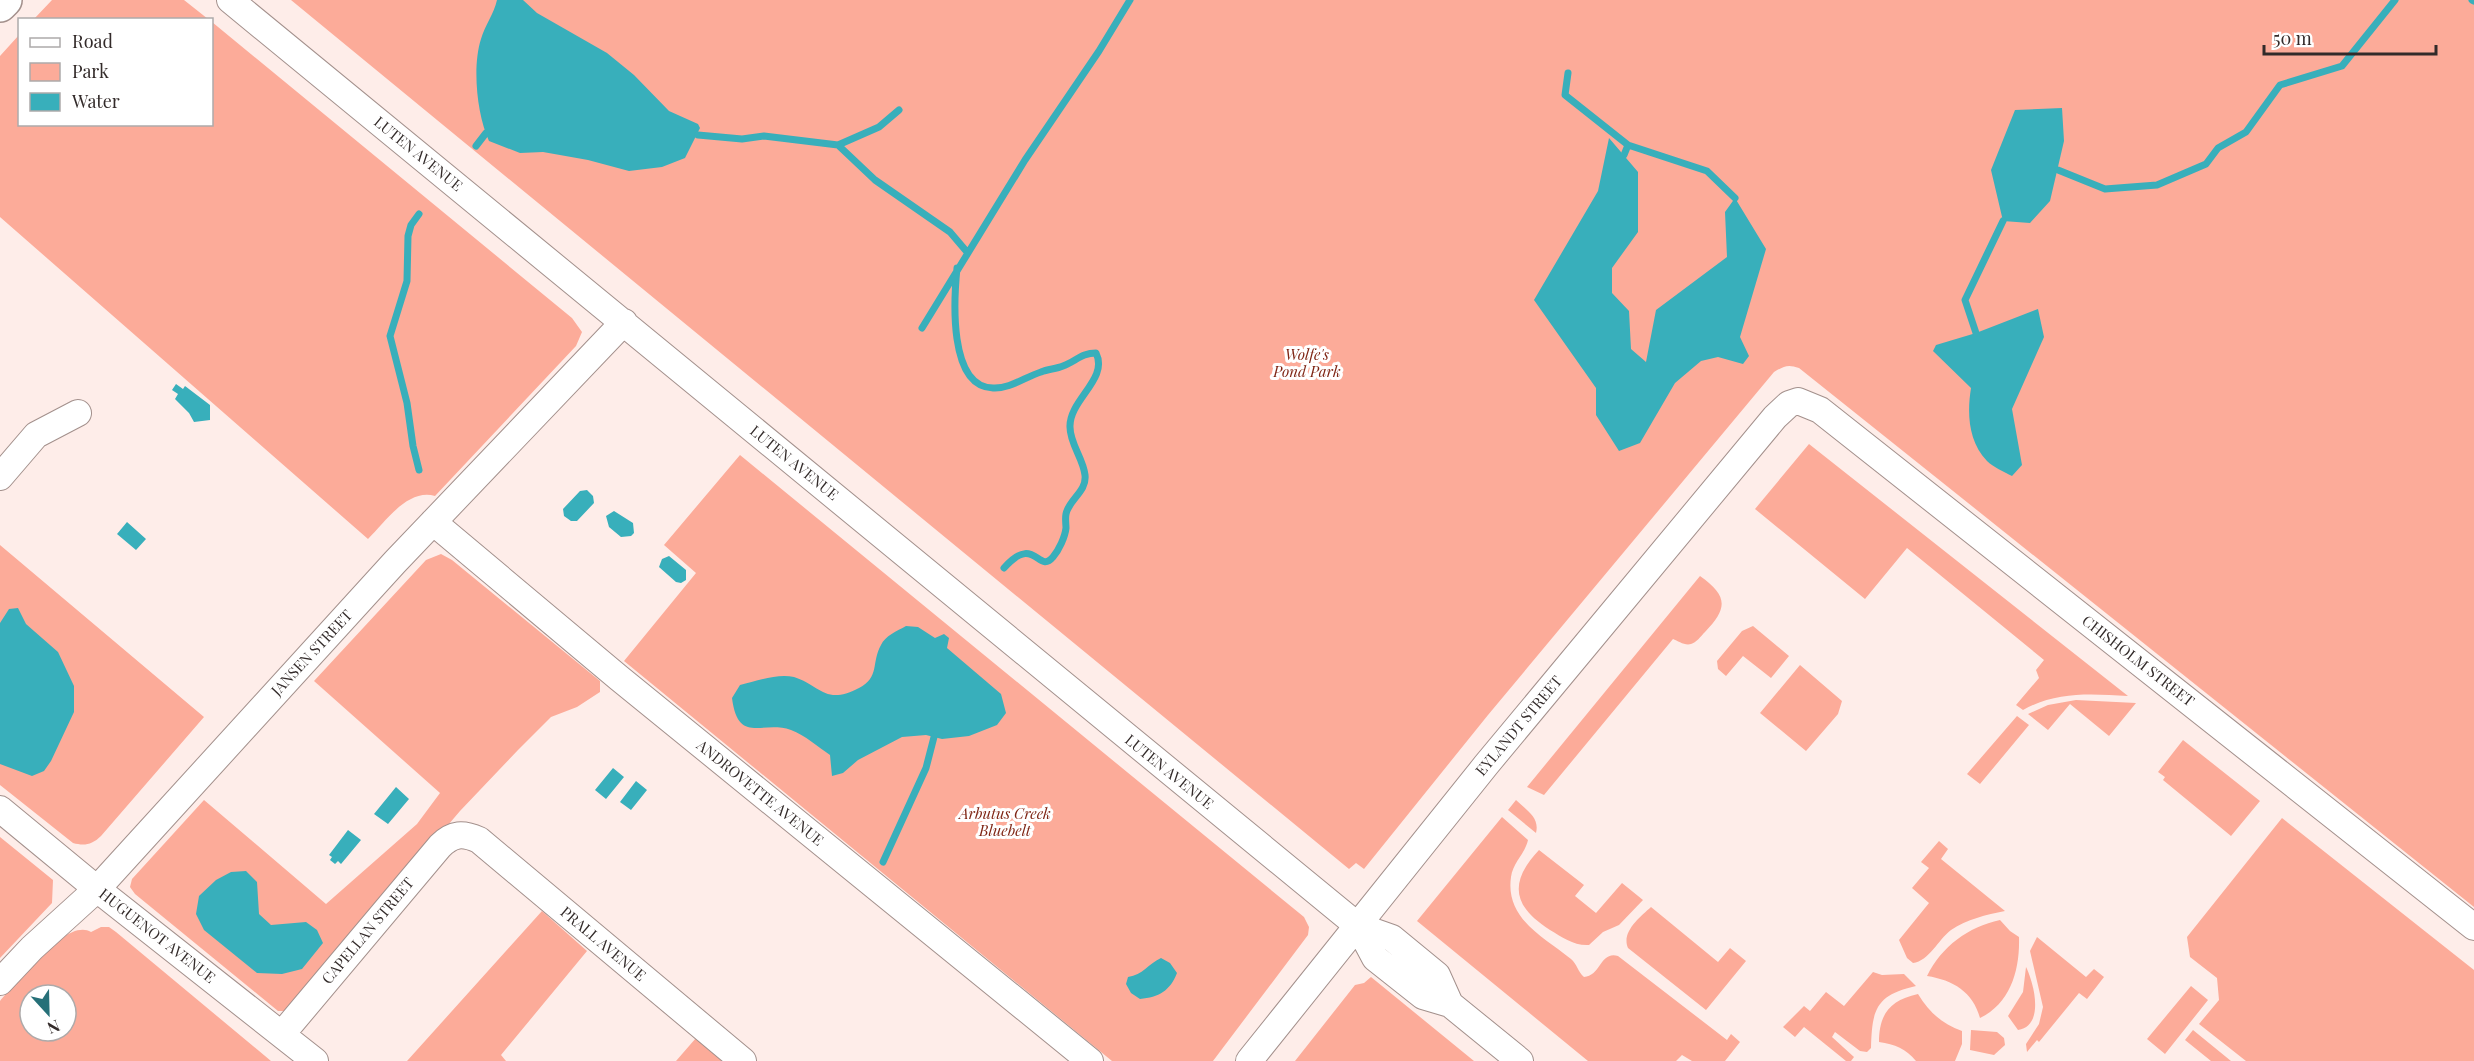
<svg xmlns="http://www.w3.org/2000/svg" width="2474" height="1061" font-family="'Playfair Display',serif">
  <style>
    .green { fill: #fcab99; fill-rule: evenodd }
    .water { fill: #38afbb }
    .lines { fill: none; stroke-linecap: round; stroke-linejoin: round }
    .stream { stroke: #38afbb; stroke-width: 7 }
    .minor-casing { stroke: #a3908c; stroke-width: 28 }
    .major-casing { stroke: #a3908c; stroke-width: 36 }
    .minor { stroke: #fff; stroke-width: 26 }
    .major { stroke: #fff; stroke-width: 33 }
    .labels { text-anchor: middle; stroke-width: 6; stroke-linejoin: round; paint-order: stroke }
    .street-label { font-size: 15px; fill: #332b2a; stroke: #fff }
    .park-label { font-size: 15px; font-style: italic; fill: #7f2514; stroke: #fff }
  </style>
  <rect width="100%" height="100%" fill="#feede9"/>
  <path class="green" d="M 52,0 L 184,0 L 208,19 L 34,19 Z
    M 291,0 L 2474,0 L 2474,907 L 1799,368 C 1788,364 1784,366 1774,372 L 1488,715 L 1364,869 L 1356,863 L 1349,869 Z
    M 212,22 L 572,318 L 582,332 L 576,346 L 435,496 C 408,488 385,522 368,539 L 0,217 L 0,56 L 19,35 L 20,124 L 212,124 Z
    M 1809,444 L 2128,696 C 2091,694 2057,691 2023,710 L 2016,705 L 2039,678 L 2036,670 L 2044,660 L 1907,548 L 1865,599 L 1755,509 Z
    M 740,455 L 1304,917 L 1309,927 L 1308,935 L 1213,1061 L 1112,1061 L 624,661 L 696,573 L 664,545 Z
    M 0,545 L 204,717 L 101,836 C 92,845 84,846 73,843 L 0,785 Z
    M 441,554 L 452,560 L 600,681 L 600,692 L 577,707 L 551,717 L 518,750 L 460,811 L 297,1002 L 286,1011 L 278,1011 L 135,894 L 130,887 L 132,879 L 204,800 L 326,904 L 417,824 L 440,793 L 314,681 L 426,560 Z
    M 1700,576 C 1728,596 1728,608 1705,632 C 1701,636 1696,643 1691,644 C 1685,646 1678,641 1673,639 L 1544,795 L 1527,787 Z
    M 1753,626 L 1789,656 L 1771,678 L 1743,656 L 1726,676 L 1718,669 L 1717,661 L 1742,631 Z
    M 1800,665 L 1842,701 L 1838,714 L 1806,751 L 1760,713 Z
    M 2076,700 L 2136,703 L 2109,736 L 2070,704 L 2048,730 L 2028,714 L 2048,705 Z
    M 2017,716 L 2029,725 L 1980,784 L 1967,774 Z
    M 2183,740 L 2260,801 L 2231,836 L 2163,780 L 2165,777 L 2158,772 Z
    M 1516,800 C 1526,810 1540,817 1536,833 L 1508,810 Z
    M 1502,817 L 1528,840 C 1525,854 1513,862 1511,877 C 1505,919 1544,937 1571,959 C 1577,964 1578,972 1584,977 C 1601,976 1600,951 1618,956 L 1727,1040 L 1731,1034 L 1740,1042 L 1725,1061 L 1692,1061 L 1682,1055 L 1676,1061 L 1588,1061 L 1417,921 Z
    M 2282,818 L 2474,970 L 2474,1061 L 2246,1061 L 2199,1024 L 2219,1000 L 2217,978 L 2190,957 L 2187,937 Z
    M 0,837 L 53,880 L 52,903 L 0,958 Z
    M 1939,841 L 1948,849 L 1941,859 L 2005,911 C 1986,915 1967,919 1951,930 C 1938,940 1929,961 1913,963 L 1907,958 L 1899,940 L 1929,903 L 1912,888 L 1929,868 L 1921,862 Z
    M 1539,850 L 1584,885 L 1575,896 L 1596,913 L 1622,883 L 1643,900 L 1619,925 L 1603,932 L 1589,945 C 1574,946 1562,937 1550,930 C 1512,906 1509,882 1539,850 Z
    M 1651,907 L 1718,962 L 1730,948 L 1746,961 L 1706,1010 L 1628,948 C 1621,932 1640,917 1651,907 Z
    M 542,911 L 587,951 L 501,1055 L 506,1061 L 407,1061 Z
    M 2000,920 L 2010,931 L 2019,937 C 2020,969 2011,1003 1980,1018 C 1973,992 1953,980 1927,976 C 1942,946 1968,927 2000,920 Z
    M 101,927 L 109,927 L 116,932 L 271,1061 L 0,1061 L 0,1001 C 16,983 66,917 91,932 ZM 30,995 L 66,995 L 66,1031 L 30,1031 Z
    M 2037,937 L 2086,977 L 2094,969 L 2104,977 L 2087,999 L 2079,993 L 2039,1042 L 2037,1040 L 2027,1052 L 2026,1044 L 2039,1024 L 2043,1007 L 2030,951 Z
    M 2026,967 C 2034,983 2045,1026 2018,1030 L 2008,1016 L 2023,992 Z
    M 1873,972 L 1882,975 L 1904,974 L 1916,986 C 1876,995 1872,1009 1871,1048 L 1867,1052 L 1860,1051 L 1835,1032 L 1832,1037 L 1854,1057 L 1851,1061 L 1846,1061 L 1804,1027 L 1795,1037 L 1783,1027 L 1804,1006 L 1810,1011 L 1826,992 L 1844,1006 Z
    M 1371,977 L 1474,1061 L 1295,1061 L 1355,985 L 1364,983 Z
    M 2191,986 L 2208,1000 L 2165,1054 L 2147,1039 Z
    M 1918,994 C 1929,1012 1942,1024 1962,1031 L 1962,1044 L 1955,1061 L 1916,1061 C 1906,1049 1895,1044 1879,1042 C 1879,1014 1890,1000 1918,994 Z
    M 1971,1030 L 1997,1032 L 2004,1038 L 2005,1045 L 1994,1055 L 1970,1050 Z
    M 2193,1030 L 2231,1061 L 2211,1061 L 2185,1040 Z
    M 696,1038 L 724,1061 L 676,1061 Z"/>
  <path class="water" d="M 497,0 L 523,0 L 537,13 L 607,53 L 634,75 L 669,111 L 698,124 L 700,128 L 685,158 L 662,167 L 629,171 L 588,160 L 543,152 L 520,153 L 489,141 C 477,115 472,67 481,39 C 485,25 494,14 497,0 Z
    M 2062,108 L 2064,141 L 2050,201 L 2030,223 L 2003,221 L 1991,170 L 2015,110 Z
    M 1609,138 L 1638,172 L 1638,232 L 1612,268 L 1612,293 L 1629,311 L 1631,349 L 1646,362 L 1656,310 L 1727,257 L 1725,212 L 1735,198 L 1766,249 L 1740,337 L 1749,356 L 1743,364 L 1718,357 L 1701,361 L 1675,383 L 1640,443 L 1619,451 L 1596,415 L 1596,388 L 1534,300 L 1598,191 Z
    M 2038,309 L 2044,337 L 2012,409 L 2022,465 L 2012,476 C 2004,472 1993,467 1987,461 C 1968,441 1967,413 1971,388 L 1933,351 L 1936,345 L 1976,333 Z
    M 176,384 L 183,389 L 185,386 L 210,405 L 210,420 L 194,422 L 189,413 L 175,399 L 178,394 L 172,390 Z
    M 587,490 L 593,496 L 594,503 L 577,521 L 571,521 L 564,516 L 563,509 L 580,491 Z
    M 614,511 L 633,523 L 634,533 L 631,536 L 621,537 L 609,527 L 606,516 Z
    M 127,522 L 146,539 L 136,550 L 117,534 Z
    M 669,556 L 686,570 L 686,580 L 681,583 L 676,582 L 659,567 L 662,559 Z
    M 18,608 L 26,624 L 58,652 L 74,686 L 74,712 L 51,761 L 44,771 L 32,776 L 0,764 L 0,623 L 9,609 Z
    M 906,626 L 918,627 L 935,638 L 944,634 L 949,638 L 947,648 L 1001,694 L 1006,713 L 997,725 L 969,736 L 942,739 L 926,735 L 902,737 L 858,760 L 843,773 L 832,776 L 830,755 C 818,747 805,735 791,730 C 762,720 738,745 732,698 L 740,685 C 756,681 778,673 794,677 C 820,685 825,706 859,688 C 880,677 871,663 881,645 C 885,636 897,631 906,626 Z
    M 613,768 L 624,777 L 606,799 L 595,790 Z
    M 636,781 L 647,790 L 631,810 L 620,802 Z
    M 396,787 L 409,799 L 388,824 L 374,814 Z
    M 348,830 L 361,840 L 341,864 L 338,861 L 335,864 L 330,860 L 332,857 L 329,855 Z
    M 246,871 L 257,882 L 259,914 L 271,925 L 306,922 L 317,930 L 323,943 L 302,969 L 282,974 L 257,973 L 204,930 L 196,914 L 199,896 L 216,880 L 231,872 Z
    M 1161,958 L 1170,963 L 1177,973 C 1170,991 1159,997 1140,999 L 1131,993 L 1126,984 L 1128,977 C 1143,975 1148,964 1161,958 Z"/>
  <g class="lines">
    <path class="stream" d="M 2472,0 L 2474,1
      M 1568,73 L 1565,95 L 1628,145
      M 698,135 L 742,139 L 764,136 L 838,145 L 879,127 L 899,110
      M 838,145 L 875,180 L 950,232 L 967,252
      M 476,146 L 486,133
      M 1624,155 L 1628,145 L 1707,171 L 1735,198
      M 2058,170 L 2105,189 L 2157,185 L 2206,164 L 2218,148 L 2246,132 L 2280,85 L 2342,66 L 2395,0
      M 419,214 L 411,225 L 408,236 L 407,281 L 390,336 L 407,403 L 413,446 L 419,470
      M 957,268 C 954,298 948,387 993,388 C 1010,389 1025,377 1041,372 C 1048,369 1056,369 1063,366 C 1076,361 1082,353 1096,353 C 1109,379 1069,400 1070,427 C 1070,444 1083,458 1085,475 C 1087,492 1069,499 1066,514 C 1065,519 1066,524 1066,528 C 1065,537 1059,550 1053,557 C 1038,575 1035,533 1004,568
      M 922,328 L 1025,160 L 1099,51 L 1130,0
      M 1976,333 L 1965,300 L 2003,221
      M 883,862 L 926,768 L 934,737"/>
    <defs>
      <path id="minor" d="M 230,0 L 1358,926 L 1392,938 L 1437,975 L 1450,1004
        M 0,477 L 36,435 L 78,413
        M 433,522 L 619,678 L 1090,1061
        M 0,809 L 97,889 L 315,1061
        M 1358,926 L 1375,958 L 1423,996 L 1450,1004 L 1520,1061
        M 0,982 L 32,948 L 97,889 L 395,562 L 624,322
        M 282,1034 L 440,846 C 453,833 463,833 479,840 L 743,1061
        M 1249,1061 L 1486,765 L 1775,417 L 1789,404 L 1798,401 L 1820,410 L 2474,927"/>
      <path id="major" d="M 0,5 L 5,0"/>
    </defs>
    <use href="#minor" class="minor-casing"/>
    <use href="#major" class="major-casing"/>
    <use href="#minor" class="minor"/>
    <use href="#major" class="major"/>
  </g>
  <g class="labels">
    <g class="street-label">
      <text transform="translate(418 154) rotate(39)" y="5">LUTEN AVENUE</text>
      <text transform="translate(794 463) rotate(39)" y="5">LUTEN AVENUE</text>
      <text transform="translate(312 653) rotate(-47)" y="5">JANSEN STREET</text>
      <text transform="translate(2138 661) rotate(38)" y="5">CHISHOLM STREET</text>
      <text transform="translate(1519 726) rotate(-50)" y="5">EYLANDT STREET</text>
      <text transform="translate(1169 772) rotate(39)" y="5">LUTEN AVENUE</text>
      <text transform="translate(760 793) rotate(39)" y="5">ANDROVETTE AVENUE</text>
      <text transform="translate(368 931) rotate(-50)" y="5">CAPELLAN STREET</text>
      <text transform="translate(157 936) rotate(38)" y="5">HUGUENOT AVENUE</text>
      <text transform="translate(603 944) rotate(40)" y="5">PRALL AVENUE</text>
    </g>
    <g class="park-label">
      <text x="1307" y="360">Wolfe's<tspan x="1307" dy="17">Pond Park</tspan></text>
      <text x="1005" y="819">Arbutus Creek<tspan x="1005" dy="17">Bluebelt</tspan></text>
    </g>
  </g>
  <rect x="18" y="18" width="195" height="108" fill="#ffffff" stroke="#adaaaa" stroke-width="1.5"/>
  <rect x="30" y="38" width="30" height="9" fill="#ffffff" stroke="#adaaaa" stroke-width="1.5"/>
  <text x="72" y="48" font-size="18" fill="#332b2a">Road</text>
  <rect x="30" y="63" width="30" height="18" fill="#fcab99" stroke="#adaaaa" stroke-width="1.5"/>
  <text x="72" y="78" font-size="18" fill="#332b2a">Park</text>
  <rect x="30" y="93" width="30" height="18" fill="#38afbb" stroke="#adaaaa" stroke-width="1.5"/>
  <text x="72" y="108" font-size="18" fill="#332b2a">Water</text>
  <g transform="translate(48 1013) rotate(158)"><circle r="28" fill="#ffffff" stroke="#adaaaa" stroke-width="1.5"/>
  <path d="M0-4.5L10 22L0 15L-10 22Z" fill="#267078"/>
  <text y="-9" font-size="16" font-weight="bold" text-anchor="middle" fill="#332b2a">N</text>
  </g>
  <path d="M2264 45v9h172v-9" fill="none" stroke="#332b2a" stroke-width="3"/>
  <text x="2273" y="45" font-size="18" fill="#332b2a" stroke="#ffffff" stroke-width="4.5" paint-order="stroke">50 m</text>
</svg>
